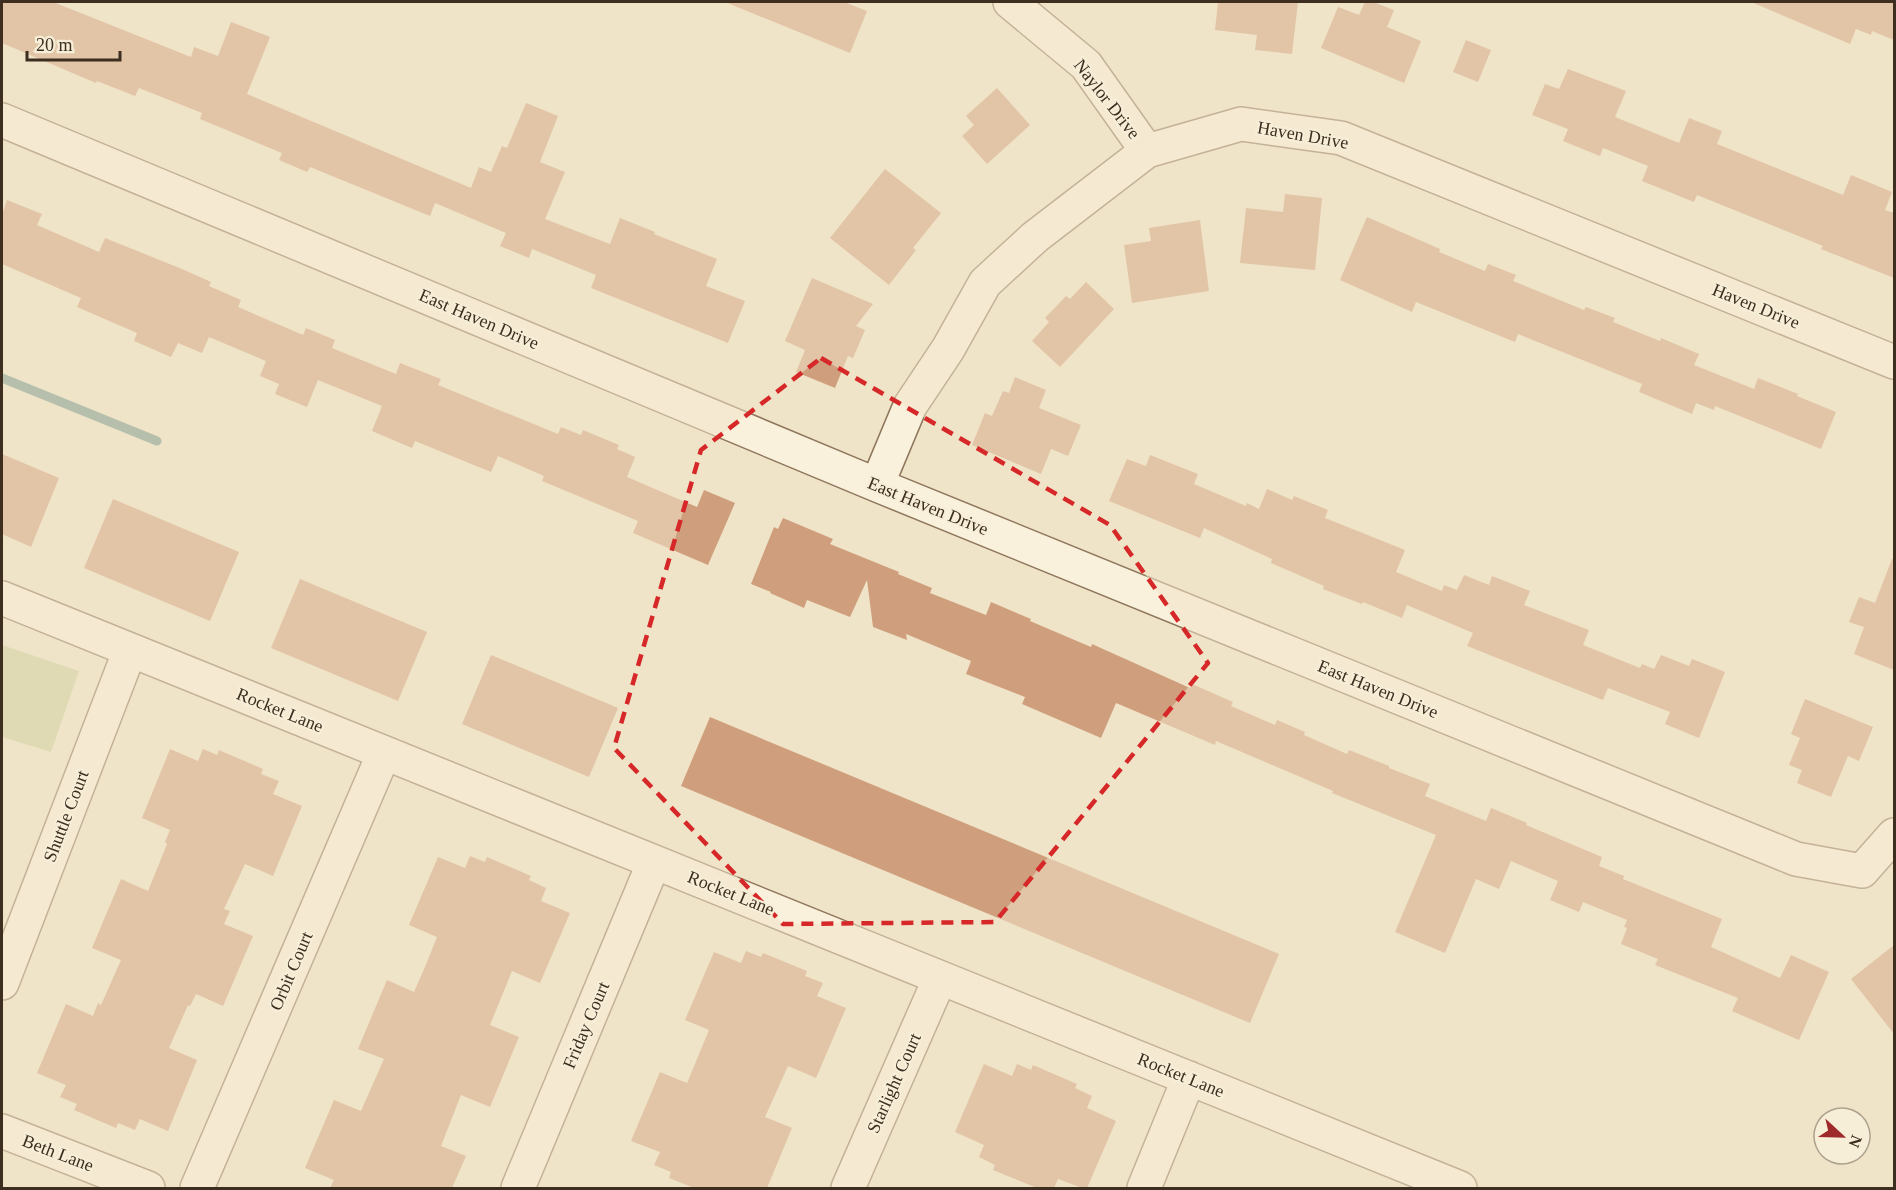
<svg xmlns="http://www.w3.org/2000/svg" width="1896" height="1190" font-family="Georgia,serif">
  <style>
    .green { fill: #c9cf9b }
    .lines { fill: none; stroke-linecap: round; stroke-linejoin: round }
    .stream { stroke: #6f938a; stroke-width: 9 }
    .building { fill: #cf9f7d }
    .street-casing { stroke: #8d765c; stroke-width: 36 }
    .street { stroke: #faf1dc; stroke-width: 33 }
    .marked { fill: none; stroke: #d62828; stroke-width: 4.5; stroke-dasharray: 12 8; stroke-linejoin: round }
    .labels { text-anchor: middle; stroke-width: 4.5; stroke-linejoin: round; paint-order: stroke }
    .street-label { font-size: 18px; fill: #3d2e20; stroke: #f7eed8 }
  </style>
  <rect width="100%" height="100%" fill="#f0e4c8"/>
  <path class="green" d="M 2,645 L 79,671 L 51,752 L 2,737 Z"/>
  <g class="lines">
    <path class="stream" d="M 2,378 L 157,441"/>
  </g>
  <path class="building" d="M 2,2 L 53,2 L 191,57 L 194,47 L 218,56 L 231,22 L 270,37 L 247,94 L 471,188 L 479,167 L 491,172 L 502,146 L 507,148 L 526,103 L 558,116 L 540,162 L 565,172 L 545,219 L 610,244 L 620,218 L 655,232 L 654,234 L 717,259 L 706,286 L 745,301 L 728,343 L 591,288 L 596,275 L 532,249 L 529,258 L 500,246 L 506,233 L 435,203 L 430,216 L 310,167 L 307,172 L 279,160 L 282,153 L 200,119 L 202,113 L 139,88 L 135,96 L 97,81 L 96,83 L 2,43 Z
    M 725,2 L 844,2 L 867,11 L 850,53 Z
    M 1218,2 L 1298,2 L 1292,54 L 1255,50 L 1257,35 L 1215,30 Z
    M 1365,2 L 1373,2 L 1394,10 L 1387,27 L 1421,41 L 1404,83 L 1321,48 L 1338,7 L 1359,15 Z
    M 1751,2 L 1894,2 L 1894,40 L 1872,31 L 1871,35 L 1856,29 L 1850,44 Z
    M 1466,40 L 1491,50 L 1478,82 L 1453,72 Z
    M 1568,69 L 1626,91 L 1615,117 L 1679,143 L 1689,118 L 1722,131 L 1717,144 L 1843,195 L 1851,175 L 1892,192 L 1885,210 L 1894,213 L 1894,278 L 1821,249 L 1823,246 L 1697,195 L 1694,202 L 1642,181 L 1648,166 L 1603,148 L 1600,156 L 1563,141 L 1568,129 L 1532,115 L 1545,84 L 1559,89 Z
    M 997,88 L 1030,125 L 987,164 L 962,136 L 974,125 L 966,116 Z
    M 885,169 L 941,213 L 913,248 L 916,250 L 889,285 L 830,238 Z
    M 1285,194 L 1322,198 L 1315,270 L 1240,263 L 1246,208 L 1283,212 Z
    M 7,200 L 42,214 L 37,225 L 99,252 L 105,238 L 182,269 L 211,282 L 209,286 L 241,300 L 238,307 L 303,335 L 306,328 L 335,340 L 332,348 L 396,374 L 400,363 L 441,379 L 438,385 L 558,434 L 561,427 L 581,435 L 583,430 L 619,445 L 617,449 L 635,457 L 627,477 L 697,507 L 704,490 L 735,503 L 708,565 L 633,533 L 638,521 L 542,481 L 544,476 L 498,456 L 491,472 L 415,441 L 412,448 L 372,431 L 382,406 L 318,380 L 307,407 L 275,394 L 279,384 L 260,376 L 266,361 L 209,337 L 202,353 L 178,343 L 171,357 L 134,341 L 137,333 L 77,307 L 81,298 L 2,264 L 2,215 Z
    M 1367,217 L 1440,249 L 1439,252 L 1485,271 L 1488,264 L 1516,275 L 1513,281 L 1584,310 L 1586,307 L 1615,318 L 1613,322 L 1660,341 L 1661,338 L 1699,354 L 1694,365 L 1754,389 L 1758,378 L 1798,394 L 1797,396 L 1836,412 L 1821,449 L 1715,406 L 1714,410 L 1696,403 L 1692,414 L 1639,392 L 1642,384 L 1518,334 L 1515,342 L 1416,302 L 1412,312 L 1340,280 Z
    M 1200,220 L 1209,291 L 1132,303 L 1124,245 L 1151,241 L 1149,228 Z
    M 812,278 L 873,304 L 856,326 L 865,330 L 853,358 L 848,356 L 835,388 L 796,372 L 805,350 L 785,341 Z
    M 1086,282 L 1114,309 L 1060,367 L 1032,341 L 1049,322 L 1045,318 L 1066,296 L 1070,299 Z
    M 1015,377 L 1046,390 L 1039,408 L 1081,425 L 1068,456 L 1051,449 L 1041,474 L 972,445 L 985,413 L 992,416 L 1003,391 L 1009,393 Z
    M 2,454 L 59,478 L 31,547 L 2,534 Z
    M 1150,455 L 1198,474 L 1194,484 L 1246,506 L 1247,503 L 1259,509 L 1267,489 L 1292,500 L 1294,496 L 1328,510 L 1325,518 L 1405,550 L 1396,572 L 1442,591 L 1444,585 L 1457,590 L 1464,575 L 1489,585 L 1492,576 L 1530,591 L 1524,605 L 1589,630 L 1583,645 L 1640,668 L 1642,664 L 1654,669 L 1661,655 L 1689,666 L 1692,659 L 1725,672 L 1699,738 L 1665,724 L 1670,712 L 1608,688 L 1603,700 L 1467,646 L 1473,633 L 1407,605 L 1402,618 L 1363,602 L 1362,604 L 1323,589 L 1324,586 L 1271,563 L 1272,559 L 1204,528 L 1200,538 L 1109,501 L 1127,459 L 1146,466 Z
    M 113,499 L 239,552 L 210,621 L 84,568 Z
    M 783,518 L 833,539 L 830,544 L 899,572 L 898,574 L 932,588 L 930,593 L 986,615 L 991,602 L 1031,619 L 1030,621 L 1091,647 L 1092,644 L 1190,688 L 1192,684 L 1233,702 L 1231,706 L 1275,725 L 1277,720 L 1305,732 L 1304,735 L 1347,754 L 1349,750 L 1389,766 L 1389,768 L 1430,784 L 1425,796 L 1486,821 L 1491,808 L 1527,823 L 1526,825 L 1602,857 L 1599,866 L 1624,876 L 1623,879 L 1722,919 L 1711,947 L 1780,978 L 1791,955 L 1829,972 L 1799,1040 L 1732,1011 L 1738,998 L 1655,965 L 1658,959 L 1621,944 L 1627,928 L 1624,927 L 1627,920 L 1583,902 L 1579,912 L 1550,900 L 1558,881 L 1511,861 L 1499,889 L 1476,879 L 1445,953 L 1395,932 L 1436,835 L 1332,793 L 1333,791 L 1216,741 L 1215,745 L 1116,703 L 1101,738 L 1022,704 L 1025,697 L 966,674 L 971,661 L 906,634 L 907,640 L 873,627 L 867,580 L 850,617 L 807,600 L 804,608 L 770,593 L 771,592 L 751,584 L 774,527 L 778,529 Z
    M 1892,559 L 1894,559 L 1894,670 L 1854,654 L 1864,627 L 1849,622 L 1859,597 L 1875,603 Z
    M 300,579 L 427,632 L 398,701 L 271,648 Z
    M 491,655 L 618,708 L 589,777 L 462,724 Z
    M 1805,699 L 1873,727 L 1859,761 L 1848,756 L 1831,797 L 1797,783 L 1802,770 L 1789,765 L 1800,738 L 1791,734 Z
    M 710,717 L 1279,954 L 1250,1023 L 681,786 Z
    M 170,749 L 198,761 L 203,749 L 217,755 L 219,750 L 263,769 L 261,774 L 279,781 L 273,794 L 302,806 L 273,876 L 245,864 L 224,909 L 230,911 L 224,924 L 253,936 L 223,1006 L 196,994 L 190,1006 L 188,1005 L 169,1048 L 197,1060 L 168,1131 L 140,1119 L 135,1130 L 118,1123 L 116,1128 L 74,1110 L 77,1104 L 60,1097 L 66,1085 L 37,1073 L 66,1004 L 93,1016 L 98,1003 L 101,1005 L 121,960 L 92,948 L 121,879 L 148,891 L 167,844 L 165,842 L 170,830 L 142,818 Z
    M 470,856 L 485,862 L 487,857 L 531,876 L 529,880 L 546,888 L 541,901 L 570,913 L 540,983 L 512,971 L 490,1025 L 519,1037 L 490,1107 L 461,1095 L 441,1146 L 466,1156 L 452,1188 L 330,1188 L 334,1180 L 305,1168 L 334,1100 L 361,1111 L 384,1059 L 358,1049 L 387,980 L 414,992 L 425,967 L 437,937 L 409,925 L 438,857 L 465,868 Z
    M 1894,945 L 1894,1034 L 1851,979 Z
    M 746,951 L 761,957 L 763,953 L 807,971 L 805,976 L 823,983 L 817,996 L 846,1008 L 816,1078 L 788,1066 L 765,1117 L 792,1128 L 767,1188 L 694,1188 L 669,1178 L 671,1172 L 654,1165 L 660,1152 L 631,1141 L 660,1072 L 687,1083 L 709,1030 L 685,1020 L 714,952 L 741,963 Z
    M 984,1064 L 1012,1076 L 1017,1064 L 1031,1070 L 1033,1065 L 1077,1084 L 1075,1088 L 1092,1096 L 1087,1108 L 1116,1121 L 1087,1188 L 1082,1188 L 1058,1179 L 1054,1188 L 1037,1188 L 993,1170 L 995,1165 L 979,1157 L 984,1145 L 955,1132 Z"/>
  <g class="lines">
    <defs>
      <path id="street" d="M 1010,2 L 1086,65 L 1147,151
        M 2,120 L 877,485 L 1796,859 L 1862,871 L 1894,835
        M 877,485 L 910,406 L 948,349 L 985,283 L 1035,237 L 1147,151 L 1241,124 L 1341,138 L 1894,362
        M 2,598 L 1460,1188
        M 2,983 L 130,650
        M 2,1131 L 148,1188
        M 197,1188 L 384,753
        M 518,1188 L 654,862
        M 848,1188 L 940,978
        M 1144,1188 L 1189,1078"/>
    </defs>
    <use href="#street" class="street-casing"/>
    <use href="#street" class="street"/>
  </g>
  <path d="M0 0H1896V1190H0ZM 821,358 L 1110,525 L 1208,663 L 995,922 L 783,924 L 614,748 L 701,450 Z" fill="#f0e4c8" fill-opacity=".55" fill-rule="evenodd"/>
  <path class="marked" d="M 821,358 L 1110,525 L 1208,663 L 995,922 L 783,924 L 614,748 L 701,450 Z"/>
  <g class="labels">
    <g class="street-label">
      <text transform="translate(1107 99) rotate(52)" y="6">Naylor Drive</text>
      <text transform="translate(1303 135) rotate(10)" y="6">Haven Drive</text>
      <text transform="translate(1756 306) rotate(22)" y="6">Haven Drive</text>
      <text transform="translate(479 319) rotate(23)" y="6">East Haven Drive</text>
      <text transform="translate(928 506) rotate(22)" y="6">East Haven Drive</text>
      <text transform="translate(1378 689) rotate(22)" y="6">East Haven Drive</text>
      <text transform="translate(280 710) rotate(22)" y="6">Rocket Lane</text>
      <text transform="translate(66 816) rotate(-69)" y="6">Shuttle Court</text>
      <text transform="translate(731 893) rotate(22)" y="6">Rocket Lane</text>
      <text transform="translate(291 971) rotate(-67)" y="6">Orbit Court</text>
      <text transform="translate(586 1025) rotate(-67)" y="6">Friday Court</text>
      <text transform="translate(1181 1075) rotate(22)" y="6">Rocket Lane</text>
      <text transform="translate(894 1083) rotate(-66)" y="6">Starlight Court</text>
      <text transform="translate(58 1153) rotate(21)" y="6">Beth Lane</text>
    </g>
  </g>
  <rect width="1896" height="1190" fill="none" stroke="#3d2e20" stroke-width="6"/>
  <g transform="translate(1842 1136) rotate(112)"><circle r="28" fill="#f7eed8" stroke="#ada18e" stroke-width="1.5"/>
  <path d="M0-4.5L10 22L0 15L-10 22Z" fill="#9e2a2b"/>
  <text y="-9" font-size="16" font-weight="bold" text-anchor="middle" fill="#3d2e20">N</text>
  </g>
  <path d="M27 51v9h93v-9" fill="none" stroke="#3d2e20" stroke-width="3"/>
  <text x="36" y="51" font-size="18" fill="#3d2e20" stroke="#f7eed8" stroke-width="4.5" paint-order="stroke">20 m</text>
</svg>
